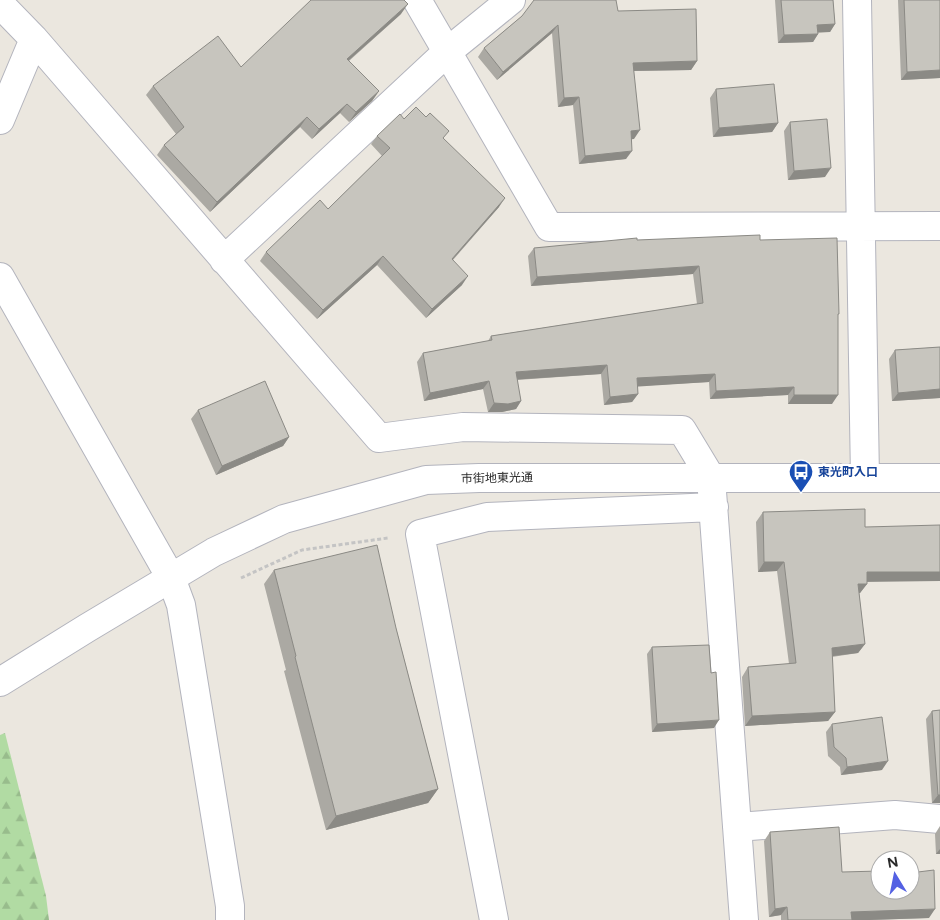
<svg xmlns="http://www.w3.org/2000/svg" width="940" height="920" font-family="Figtree,'Noto Sans JP',sans-serif">
  <style>
    .forest { fill: url(#forest-firs) }
    .lines { fill: none; stroke-linecap: round; stroke-linejoin: round }
    .minor-casing { stroke: #b3b4bd; stroke-width: 30 }
    .tertiary-casing { stroke: #b3b4bd; stroke-width: 30 }
    .path { stroke: #c4c4c4; stroke-width: 3; stroke-dasharray: 4 2.5; stroke-linecap: butt }
    .minor { stroke: #fff; stroke-width: 28 }
    .tertiary { stroke: #fff; stroke-width: 28 }
    .wall { fill: #aba9a3 }
    .shaded-wall { fill: #8b8a85 }
    .building { fill: #c7c5be; stroke: #8b8a85 }
    .labels { text-anchor: middle; stroke-width: 5; stroke-linejoin: round; paint-order: stroke }
    .transit-label { font-size: 12px; font-weight: bold; fill: #164399; stroke: #fff; text-anchor: start }
    .street-label { font-size: 12px; fill: #2b2b2b; stroke: #fff }
  </style>
  <defs>
    <pattern id="forest-firs" width="22" height="20" patternUnits="userSpaceOnUse" patternTransform="scale(1.25)"><rect width="22" height="20" fill="#b1dba3"/><path d="M5 1l3.5 6h-7zM16 11l3.5 6h-7z" fill="#98bc8c"/></pattern>
  </defs>
  <rect width="100%" height="100%" fill="#ebe7df"/>
  <path class="forest" d="M 5,733 L 46,896 L 49,920 L 0,920 L 0,735 Z"/>
  <g class="lines">
    <defs>
      <path id="minor" d="M 417,0 L 549,227 L 940,226
        M 857,0 L 865,478
        M 0,4 L 34,39 L 379,438 L 463,427 L 682,430 L 711,478 L 744,920
        M 0,120 L 34,39
        M 224,260 L 447,52 L 511,0
        M 0,277 L 171,578 L 181,605 L 230,906 L 230,920
        M 737,827 L 895,815 L 940,819
        M 494,920 L 420,534 L 487,517 L 714,507"/>
      <path id="tertiary" d="M 0,682 L 87,628 L 214,552 L 284,519 L 426,480 L 479,478 L 940,478"/>
    </defs>
    <use href="#minor" class="minor-casing"/>
    <use href="#tertiary" class="tertiary-casing"/>
    <path class="path" d="M 241,578 L 302,550 L 388,538"/>
    <use href="#minor" class="minor"/>
    <use href="#tertiary" class="tertiary"/>
  </g>
  <path class="wall" d="M 775,0 L 833,0 L 835,24 L 830,32 L 818,32 L 818,34 L 813,42 L 778,43 Z
    M 898,0 L 940,0 L 940,78 L 901,80 Z
    M 618,11 L 697,61 L 691,70 L 634,71 L 634,139 L 631,139 L 626,159 L 579,164 L 573,105 L 558,107 L 552,33 L 497,80 L 478,57 L 484,48 L 522,16 Z
    M 401,14 L 349,61 L 379,91 L 372,101 L 349,122 L 340,113 L 312,139 L 300,127 L 210,212 L 157,155 L 164,145 L 176,134 L 146,95 L 153,86 L 241,67 Z
    M 716,89 L 778,123 L 772,132 L 713,137 L 710,98 Z
    M 790,122 L 825,177 L 788,180 L 784,131 Z
    M 377,136 L 444,139 L 499,207 L 453,260 L 462,285 L 426,318 L 377,265 L 317,319 L 260,261 L 266,252 L 328,209 L 382,156 L 371,144 Z
    M 637,240 L 760,240 L 838,315 L 832,404 L 788,404 L 788,395 L 710,399 L 709,382 L 637,386 L 638,394 L 632,402 L 604,405 L 601,374 L 517,380 L 521,401 L 516,409 L 502,412 L 488,412 L 483,389 L 424,401 L 417,362 L 423,353 L 488,341 L 491,336 L 697,304 L 693,274 L 531,286 L 528,256 L 534,248 Z
    M 940,347 L 940,398 L 892,401 L 889,359 L 895,350 Z
    M 198,410 L 289,437 L 283,446 L 216,475 L 191,419 Z
    M 763,512 L 867,582 L 867,584 L 860,593 L 859,593 L 865,644 L 858,653 L 832,657 L 835,712 L 828,721 L 745,726 L 742,677 L 748,667 L 789,664 L 777,571 L 758,572 L 756,522 Z
    M 274,570 L 396,628 L 438,789 L 428,803 L 326,830 L 284,671 L 286,670 L 264,584 Z
    M 652,647 L 714,728 L 652,732 L 647,654 Z
    M 940,710 L 940,803 L 932,803 L 926,719 L 932,711 Z
    M 832,724 L 882,770 L 841,775 L 840,767 L 828,756 L 826,732 Z
    M 940,826 L 940,854 L 936,854 L 935,834 Z
    M 770,832 L 842,872 L 929,918 L 869,920 L 781,920 L 781,915 L 769,917 L 764,841 Z"/>
  <path class="shaded-wall" d="M 408,4 L 401,14 L 340,68 L 347,59 Z
    M 835,24 L 830,32 L 812,33 L 817,25 Z
    M 558,25 L 552,33 L 497,80 L 503,72 Z
    M 818,34 L 813,42 L 778,43 L 784,35 Z
    M 697,61 L 691,70 L 627,71 L 633,63 Z
    M 940,70 L 940,78 L 901,80 L 907,72 Z
    M 379,91 L 372,101 L 349,122 L 356,112 Z
    M 579,97 L 573,105 L 558,107 L 564,98 Z
    M 347,104 L 340,113 L 312,139 L 319,129 Z
    M 307,117 L 300,127 L 210,212 L 217,202 Z
    M 778,123 L 772,132 L 713,137 L 719,128 Z
    M 640,130 L 634,139 L 625,140 L 631,131 Z
    M 632,151 L 626,159 L 579,164 L 585,156 Z
    M 831,168 L 825,177 L 788,180 L 794,171 Z
    M 505,198 L 499,207 L 446,267 L 452,259 Z
    M 383,256 L 377,265 L 317,319 L 323,310 Z
    M 699,266 L 693,274 L 531,286 L 537,277 Z
    M 468,276 L 462,285 L 426,318 L 432,309 Z
    M 607,365 L 601,374 L 510,380 L 516,372 Z
    M 715,374 L 709,382 L 631,387 L 637,378 Z
    M 489,381 L 483,389 L 424,401 L 430,393 Z
    M 794,387 L 788,395 L 710,399 L 716,391 Z
    M 940,389 L 940,398 L 892,401 L 898,393 Z
    M 638,394 L 632,402 L 604,405 L 610,397 Z
    M 794,395 L 838,395 L 832,404 L 788,404 Z
    M 521,401 L 516,409 L 502,412 L 488,412 L 494,403 Z
    M 289,437 L 283,446 L 216,475 L 222,466 Z
    M 764,562 L 784,562 L 777,571 L 758,572 Z
    M 867,572 L 940,572 L 940,581 L 860,582 Z
    M 858,584 L 867,584 L 860,593 L 851,594 Z
    M 865,644 L 858,653 L 825,657 L 832,648 Z
    M 835,712 L 828,721 L 745,726 L 752,716 Z
    M 719,720 L 714,728 L 652,732 L 657,724 Z
    M 888,761 L 882,770 L 841,775 L 847,767 Z
    M 438,789 L 428,803 L 326,830 L 336,816 Z
    M 938,795 L 940,795 L 940,803 L 932,803 Z
    M 940,849 L 940,854 L 936,854 Z
    M 787,907 L 781,915 L 769,917 L 775,909 Z
    M 935,909 L 929,918 L 869,920 L 846,920 L 851,912 Z"/>
  <path class="building" d="M 311,0 L 404,0 L 408,4 L 347,59 L 379,91 L 356,112 L 347,104 L 319,129 L 307,117 L 217,202 L 164,145 L 184,127 L 153,86 L 218,36 L 241,67 Z
    M 534,0 L 616,0 L 618,11 L 696,9 L 697,61 L 633,63 L 640,130 L 631,131 L 632,151 L 585,156 L 579,97 L 564,98 L 558,25 L 503,72 L 484,48 L 522,16 Z
    M 781,0 L 833,0 L 835,24 L 817,25 L 818,34 L 784,35 Z
    M 904,0 L 940,0 L 940,70 L 907,72 Z
    M 774,84 L 778,123 L 719,128 L 716,89 Z
    M 416,107 L 426,117 L 430,113 L 449,131 L 443,138 L 505,198 L 452,259 L 468,276 L 432,309 L 383,256 L 323,310 L 266,252 L 320,200 L 328,209 L 390,148 L 377,136 L 400,114 L 404,119 Z
    M 827,119 L 831,168 L 794,171 L 790,122 Z
    M 760,235 L 760,240 L 837,238 L 839,314 L 838,314 L 838,395 L 794,395 L 794,387 L 716,391 L 715,374 L 637,378 L 638,394 L 610,397 L 607,365 L 516,372 L 521,401 L 508,404 L 494,403 L 489,381 L 430,393 L 423,353 L 492,340 L 491,336 L 703,303 L 699,266 L 537,277 L 534,248 L 637,238 L 637,240 Z
    M 940,347 L 940,389 L 898,393 L 895,350 Z
    M 265,381 L 289,437 L 222,466 L 198,410 Z
    M 865,509 L 865,527 L 940,525 L 940,572 L 867,572 L 867,584 L 858,584 L 865,644 L 832,648 L 835,712 L 752,716 L 748,667 L 796,663 L 784,562 L 764,562 L 763,512 Z
    M 377,545 L 396,628 L 438,789 L 336,816 L 295,657 L 296,656 L 274,570 Z
    M 709,645 L 711,673 L 716,672 L 719,720 L 657,724 L 652,647 Z
    M 940,710 L 940,795 L 938,795 L 932,711 Z
    M 882,717 L 888,761 L 847,767 L 846,758 L 834,747 L 832,724 Z
    M 839,827 L 842,872 L 880,871 L 880,890 L 910,890 L 910,873 L 934,870 L 935,909 L 851,912 L 852,920 L 788,920 L 787,907 L 775,909 L 770,832 Z"/>
  <defs>
    <symbol id="bus-pin" viewBox="-11 -11 22 30"><path d="M0 17L-7.5 6A9.5 9.5 0 1 1 7.5 6Z" fill="#1a4fb4" stroke="#fff"/><path d="M-5-6H5V4H4V6H2V4H-2V6H-4V4H-5ZM-3.5-4V0h7V-4ZM-3.5 1.2v1.5H-2V1.2ZM2 1.2v1.5H3.5V1.2Z" fill="#fff"/></symbol>
  </defs>
  <g fill-rule="evenodd">
    <use href="#bus-pin" x="787" y="458" width="28" height="38"/>
  </g>
  <g class="labels">
    <g class="transit-label">
      <text x="818" y="476">東光町入口</text>
    </g>
    <g class="street-label">
      <text transform="translate(497 478) rotate(-1)" y="4">市街地東光通</text>
    </g>
  </g>
  <g transform="translate(895 875) rotate(350)"><circle r="24" fill="#ffffff" stroke="#aaaaaa"/>
  <path d="M0-4L9 19L0 12L-9 19Z" fill="#5461e3"/>
  <text y="-8" font-size="14" font-weight="bold" text-anchor="middle" fill="#2b2b2b">N</text>
  </g>
</svg>
